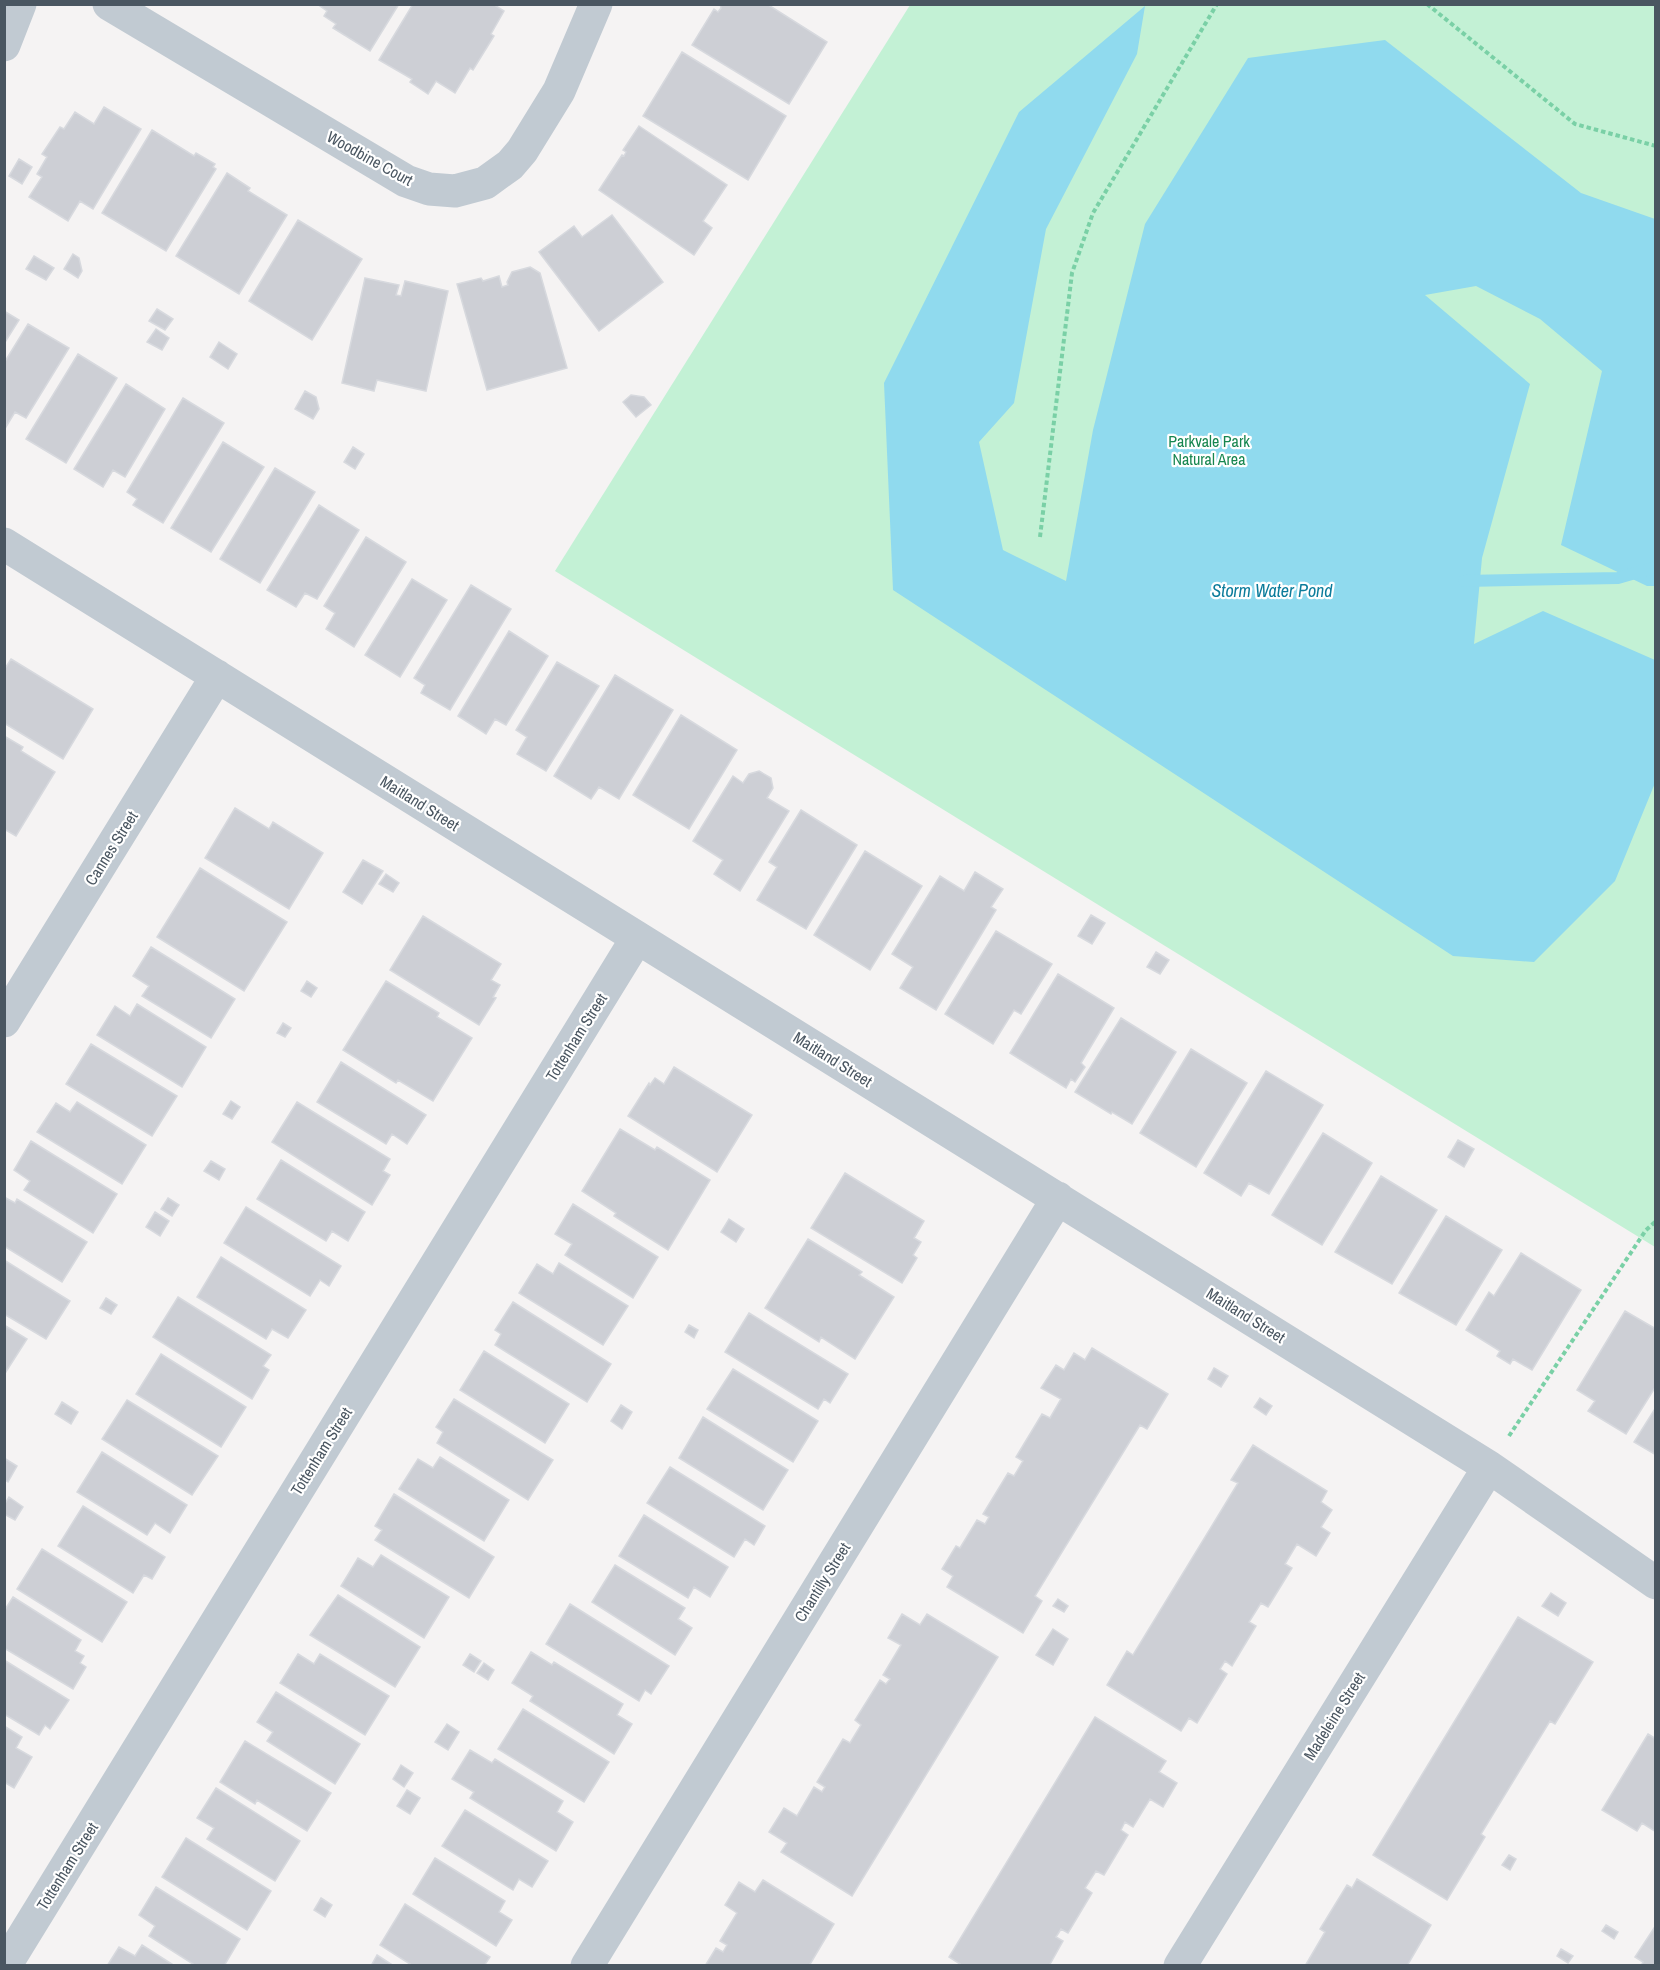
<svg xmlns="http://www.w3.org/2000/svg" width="1660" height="1970" font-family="'Archivo Narrow',sans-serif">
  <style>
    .green { fill: #c3f1d5 }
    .water { fill: #90daee }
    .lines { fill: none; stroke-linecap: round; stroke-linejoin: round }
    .stream { stroke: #90daee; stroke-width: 12 }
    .building { fill: #cdcfd5; stroke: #d7d9de; stroke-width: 1.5 }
    .path { stroke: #7ad0a6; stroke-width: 4; stroke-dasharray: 4.5 3; stroke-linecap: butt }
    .street { stroke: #c1cad2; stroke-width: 33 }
    .labels { text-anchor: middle; stroke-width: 4.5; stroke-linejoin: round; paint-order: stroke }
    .street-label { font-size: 16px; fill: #4a5661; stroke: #fff }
    .park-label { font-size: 16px; fill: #17864f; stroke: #fff }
    .water-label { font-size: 18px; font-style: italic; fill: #0c7c9b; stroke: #fff }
  </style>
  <rect width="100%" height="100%" fill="#f5f3f3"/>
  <path class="green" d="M 910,5 L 1655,5 L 1655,1247 L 555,571 Z"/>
  <path class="water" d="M 1145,6 L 1137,54 L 1046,229 L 1014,403 L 979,442 L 1003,550 L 1066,581 L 1093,430 L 1145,224 L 1248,58 L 1385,40 L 1581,193 L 1655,219 L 1655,586 L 1647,586 L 1561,545 L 1602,371 L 1540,319 L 1476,286 L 1425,295 L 1530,384 L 1482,558 L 1474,644 L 1543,611 L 1655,660 L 1655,783 L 1615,881 L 1534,962 L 1453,956 L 893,590 L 884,383 L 1019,112 Z"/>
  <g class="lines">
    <path class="stream" d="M 1464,581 L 1618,578 L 1656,567"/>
  </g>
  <path class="building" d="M 317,4 L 399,4 L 370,51 L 333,28 L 336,24 L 324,16 L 327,11 Z
    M 413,4 L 493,4 L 504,11 L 491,34 L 494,36 L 473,70 L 470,68 L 455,93 L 436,81 L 428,94 L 410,82 L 412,79 L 379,60 Z
    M 720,4 L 767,4 L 827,42 L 789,104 L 692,45 L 714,9 L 718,12 L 721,8 Z
    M 682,52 L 786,116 L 748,180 L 643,116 Z
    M 104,107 L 141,129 L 93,209 L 80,201 L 68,221 L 29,197 L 42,177 L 37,174 L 47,157 L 42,154 L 60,127 L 64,129 L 75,112 L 94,124 Z
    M 639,126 L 727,185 L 703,221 L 712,228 L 694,255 L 599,190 L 622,155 L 624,156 L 626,152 L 623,150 Z
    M 152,130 L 194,156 L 196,153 L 215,164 L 213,167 L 216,169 L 166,251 L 102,213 Z
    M 19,159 L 32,167 L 22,184 L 9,176 Z
    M 227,173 L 250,188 L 248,191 L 287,215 L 239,294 L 176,256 Z
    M 612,215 L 663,282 L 599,331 L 539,252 L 574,226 L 582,237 Z
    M 298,220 L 362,259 L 312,340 L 249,301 Z
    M 73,254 L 79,258 L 82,271 L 78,278 L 64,269 Z
    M 34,256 L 54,268 L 46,280 L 26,269 Z
    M 530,267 L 540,273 L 567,368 L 487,390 L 457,284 L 481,278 L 483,281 L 499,276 L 502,287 L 508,285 L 507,282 L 512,272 Z
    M 365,278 L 399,285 L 396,295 L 401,296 L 405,281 L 448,291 L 426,391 L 377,380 L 374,391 L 342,383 Z
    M 157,309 L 173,319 L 165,330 L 149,321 Z
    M 4,311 L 19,320 L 4,344 Z
    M 28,324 L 69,348 L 26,418 L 15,412 L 6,427 L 4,363 Z
    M 156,329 L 169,338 L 162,350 L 147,342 Z
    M 219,342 L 237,354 L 228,369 L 210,357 Z
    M 78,354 L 117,378 L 66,463 L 26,439 Z
    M 126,384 L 165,409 L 125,477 L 113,470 L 103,487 L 74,469 Z
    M 305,391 L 316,397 L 319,409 L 313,419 L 295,409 Z
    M 631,395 L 644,397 L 651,405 L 636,417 L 623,402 Z
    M 183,398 L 224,423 L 163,523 L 133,505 L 137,499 L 127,492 Z
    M 223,442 L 264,467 L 211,552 L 171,528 Z
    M 353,447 L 364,454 L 355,469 L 344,462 Z
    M 275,468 L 315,492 L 260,583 L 220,559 Z
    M 319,505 L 359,530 L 317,599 L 305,593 L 296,607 L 267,590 Z
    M 366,537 L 406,562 L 354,647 L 326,629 L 335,613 L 324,606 Z
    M 412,579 L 447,600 L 400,677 L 365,655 Z
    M 471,585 L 511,609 L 450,710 L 421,693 L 425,685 L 414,678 Z
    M 509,631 L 548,656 L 506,725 L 495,719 L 486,734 L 458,716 Z
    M 11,659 L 93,709 L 63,759 L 4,723 L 4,670 Z
    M 557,662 L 599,686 L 546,771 L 517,754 L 527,737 L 516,730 Z
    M 615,675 L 673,710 L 619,799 L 599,787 L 591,799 L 554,776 Z
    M 681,715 L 737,750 L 689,829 L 633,795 Z
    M 4,736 L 23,747 L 21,751 L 55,772 L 16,836 L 4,829 Z
    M 759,771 L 771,778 L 773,788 L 767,798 L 789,811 L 740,891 L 714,874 L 723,860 L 693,841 L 733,776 L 743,783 L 749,774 Z
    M 235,808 L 269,829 L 273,822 L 323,853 L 289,909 L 205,858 Z
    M 801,810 L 857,845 L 806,929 L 757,900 L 777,867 L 769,862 Z
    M 865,851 L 922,886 L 870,970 L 814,935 Z
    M 363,860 L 383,871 L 362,904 L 343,892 Z
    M 200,868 L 287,922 L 244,991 L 157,937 Z
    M 975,872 L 1003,889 L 991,907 L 996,910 L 936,1010 L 900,988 L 913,967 L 892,954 L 940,876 L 964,891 Z
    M 386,874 L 399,883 L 393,892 L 379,884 Z
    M 1091,915 L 1105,923 L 1092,944 L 1078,936 Z
    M 423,916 L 501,964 L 491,980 L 500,985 L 493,997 L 496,998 L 479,1025 L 390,970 Z
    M 996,931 L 1052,964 L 1021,1014 L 1014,1010 L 993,1044 L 945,1014 Z
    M 151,947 L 235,999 L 211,1038 L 142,996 L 149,986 L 133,976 Z
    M 1156,952 L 1169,960 L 1160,974 L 1147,967 Z
    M 1058,974 L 1114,1008 L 1081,1063 L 1085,1067 L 1075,1082 L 1071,1079 L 1066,1088 L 1010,1053 Z
    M 307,981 L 317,988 L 311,997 L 301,991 Z
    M 386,981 L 439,1013 L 437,1017 L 472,1038 L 433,1101 L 398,1080 L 396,1083 L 343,1050 Z
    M 137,1004 L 206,1047 L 182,1087 L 97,1035 L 115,1006 L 130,1016 Z
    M 1121,1018 L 1176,1052 L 1132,1124 L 1112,1112 L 1111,1114 L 1075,1092 Z
    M 283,1023 L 291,1028 L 285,1037 L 277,1033 Z
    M 91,1044 L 177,1096 L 152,1136 L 66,1084 Z
    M 1191,1049 L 1247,1083 L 1196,1167 L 1140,1133 Z
    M 341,1062 L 426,1115 L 407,1144 L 392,1134 L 386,1144 L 317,1102 Z
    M 674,1067 L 752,1115 L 717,1172 L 628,1116 L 649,1083 L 650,1085 L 655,1078 L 664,1084 Z
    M 1266,1071 L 1323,1105 L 1269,1194 L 1249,1183 L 1241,1196 L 1204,1173 Z
    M 231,1101 L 240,1107 L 232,1119 L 223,1114 Z
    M 77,1102 L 146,1145 L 122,1184 L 37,1132 L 56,1103 L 70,1112 Z
    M 297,1102 L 390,1159 L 383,1171 L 390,1175 L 372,1205 L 272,1142 Z
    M 620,1129 L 655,1150 L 657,1147 L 710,1180 L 668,1250 L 614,1216 L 616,1213 L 582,1191 Z
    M 1323,1133 L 1372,1163 L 1322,1245 L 1272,1215 Z
    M 1458,1140 L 1474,1149 L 1464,1167 L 1448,1157 Z
    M 31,1141 L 117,1194 L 93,1233 L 24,1190 L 30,1181 L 14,1170 Z
    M 281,1160 L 365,1212 L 348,1241 L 332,1231 L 326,1241 L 257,1199 Z
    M 211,1161 L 225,1169 L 219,1180 L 204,1171 Z
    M 845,1173 L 924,1221 L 914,1238 L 921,1242 L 913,1255 L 917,1258 L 902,1283 L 811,1228 Z
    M 1381,1176 L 1437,1210 L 1392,1284 L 1335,1252 Z
    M 4,1197 L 15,1203 L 17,1199 L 87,1242 L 62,1282 L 4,1246 Z
    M 168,1198 L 179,1205 L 172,1216 L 161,1209 Z
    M 573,1204 L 658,1257 L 633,1298 L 565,1255 L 572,1244 L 555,1234 Z
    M 246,1207 L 341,1266 L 329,1286 L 320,1280 L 310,1296 L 224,1243 Z
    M 155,1212 L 169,1221 L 160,1236 L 146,1227 Z
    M 1446,1216 L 1502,1250 L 1456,1325 L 1399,1293 Z
    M 729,1219 L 744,1229 L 736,1242 L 721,1232 Z
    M 808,1239 L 862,1272 L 859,1275 L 894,1297 L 855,1359 L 821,1337 L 819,1342 L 765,1308 Z
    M 1521,1253 L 1581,1290 L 1532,1370 L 1513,1359 L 1510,1364 L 1497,1356 L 1500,1351 L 1466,1330 L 1489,1292 L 1494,1296 Z
    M 221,1257 L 306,1310 L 288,1338 L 272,1329 L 266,1339 L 197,1297 Z
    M 4,1260 L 70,1301 L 46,1339 L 4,1314 Z
    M 559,1263 L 628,1306 L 603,1345 L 519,1293 L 537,1264 L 553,1274 Z
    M 178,1297 L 271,1355 L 263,1366 L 269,1370 L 252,1399 L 153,1337 Z
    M 106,1298 L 117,1305 L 111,1314 L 100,1308 Z
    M 513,1302 L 611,1364 L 587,1402 L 495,1345 L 501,1334 L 495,1330 Z
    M 1625,1311 L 1656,1329 L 1656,1386 L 1626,1434 L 1588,1411 L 1595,1401 L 1577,1390 Z
    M 749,1313 L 848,1374 L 830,1403 L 824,1399 L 818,1409 L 725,1352 Z
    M 4,1325 L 27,1339 L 4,1375 Z
    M 689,1325 L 698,1330 L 694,1338 L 685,1332 Z
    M 1092,1348 L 1168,1394 L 1147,1429 L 1140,1425 L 1035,1596 L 1042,1601 L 1023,1633 L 947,1587 L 953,1576 L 942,1569 L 956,1546 L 960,1548 L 977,1520 L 985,1524 L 989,1517 L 983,1514 L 1008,1473 L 1014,1476 L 1023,1461 L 1016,1457 L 1042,1414 L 1050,1418 L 1061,1399 L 1041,1388 L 1056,1365 L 1064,1370 L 1074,1353 L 1085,1360 Z
    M 484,1351 L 569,1404 L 545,1443 L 460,1390 Z
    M 161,1354 L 246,1407 L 221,1447 L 136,1394 Z
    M 1214,1368 L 1228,1376 L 1221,1387 L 1208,1379 Z
    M 733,1369 L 818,1421 L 793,1462 L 707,1409 Z
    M 1260,1398 L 1272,1406 L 1266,1415 L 1254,1407 Z
    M 454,1399 L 553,1460 L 528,1500 L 437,1443 L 443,1432 L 436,1427 Z
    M 127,1400 L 218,1456 L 192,1495 L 102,1439 Z
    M 62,1402 L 78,1412 L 71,1424 L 55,1414 Z
    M 621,1405 L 632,1412 L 622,1429 L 611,1421 Z
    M 1656,1407 L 1656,1455 L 1634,1442 Z
    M 703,1417 L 788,1470 L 763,1510 L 679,1458 Z
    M 1253,1445 L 1327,1491 L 1321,1502 L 1332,1510 L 1321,1527 L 1330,1533 L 1316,1556 L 1297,1544 L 1285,1564 L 1292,1568 L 1268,1607 L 1261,1603 L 1249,1622 L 1256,1626 L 1232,1666 L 1225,1661 L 1220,1669 L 1227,1674 L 1197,1723 L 1189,1718 L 1181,1731 L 1107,1685 L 1127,1651 L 1133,1655 L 1238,1483 L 1231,1480 Z
    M 102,1452 L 187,1505 L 170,1533 L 155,1523 L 147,1535 L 77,1492 Z
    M 440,1457 L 509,1500 L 484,1541 L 399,1489 L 418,1459 L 433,1468 Z
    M 4,1458 L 17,1466 L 8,1482 L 4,1479 Z
    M 670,1467 L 765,1526 L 754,1545 L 745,1539 L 734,1557 L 647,1503 Z
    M 394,1494 L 494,1557 L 469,1598 L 375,1540 L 382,1530 L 375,1526 Z
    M 9,1497 L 23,1507 L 15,1520 L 4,1514 L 4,1505 Z
    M 83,1506 L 165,1557 L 152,1579 L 144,1575 L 133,1593 L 58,1546 Z
    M 644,1515 L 728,1567 L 710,1597 L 694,1587 L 688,1598 L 619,1556 Z
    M 42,1549 L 127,1602 L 102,1642 L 17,1589 Z
    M 381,1555 L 449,1597 L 424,1638 L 341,1586 L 358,1558 L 373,1567 Z
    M 615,1565 L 685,1608 L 678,1619 L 692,1628 L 675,1655 L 592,1602 Z
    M 1551,1593 L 1566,1603 L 1558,1616 L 1542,1606 Z
    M 338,1595 L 420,1647 L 395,1687 L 310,1635 Z
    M 13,1597 L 81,1640 L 75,1651 L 84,1656 L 80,1663 L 86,1667 L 73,1689 L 4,1648 L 4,1611 Z
    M 1058,1599 L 1068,1606 L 1064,1612 L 1053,1606 Z
    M 570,1604 L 669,1666 L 651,1694 L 645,1690 L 639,1701 L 546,1644 Z
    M 902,1614 L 920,1625 L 927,1614 L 998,1657 L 852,1896 L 781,1852 L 787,1843 L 769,1832 L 784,1808 L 797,1816 L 814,1787 L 822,1792 L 825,1787 L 817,1782 L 843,1739 L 850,1743 L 861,1725 L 855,1720 L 880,1680 L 886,1684 L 890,1679 L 883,1675 L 901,1645 L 888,1638 Z
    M 1518,1617 L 1593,1662 L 1555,1724 L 1550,1721 L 1481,1834 L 1485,1837 L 1447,1900 L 1373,1855 Z
    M 1053,1629 L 1068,1639 L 1053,1665 L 1036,1655 Z
    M 531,1652 L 552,1665 L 554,1662 L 623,1704 L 617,1715 L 632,1724 L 614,1754 L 530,1701 L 533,1696 L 512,1683 Z
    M 298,1654 L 314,1664 L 320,1654 L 389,1696 L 365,1735 L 280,1683 Z
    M 470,1654 L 481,1661 L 474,1672 L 463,1665 Z
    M 4,1660 L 69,1700 L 50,1729 L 45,1725 L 39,1735 L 4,1714 Z
    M 484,1663 L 494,1670 L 488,1680 L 477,1673 Z
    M 276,1692 L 360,1744 L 335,1784 L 267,1741 L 273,1732 L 257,1722 Z
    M 523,1709 L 609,1762 L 584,1802 L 498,1749 Z
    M 1095,1717 L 1166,1761 L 1159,1772 L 1177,1783 L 1163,1807 L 1150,1799 L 1133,1827 L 1125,1822 L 1121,1830 L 1128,1835 L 1104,1875 L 1096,1871 L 1085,1888 L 1092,1893 L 1068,1933 L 1061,1929 L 1056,1937 L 1063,1941 L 1049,1966 L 963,1966 L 949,1957 Z
    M 447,1724 L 459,1732 L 448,1750 L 435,1742 Z
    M 4,1726 L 22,1737 L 16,1748 L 32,1757 L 14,1788 L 4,1782 Z
    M 1648,1734 L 1656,1739 L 1656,1832 L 1642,1823 L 1637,1831 L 1602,1810 Z
    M 245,1741 L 331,1793 L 307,1831 L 257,1800 L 255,1804 L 220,1782 Z
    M 470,1750 L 492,1763 L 495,1759 L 563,1801 L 557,1812 L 573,1822 L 556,1851 L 470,1798 L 474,1792 L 452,1779 Z
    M 401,1765 L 413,1773 L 404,1787 L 393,1779 Z
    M 216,1788 L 300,1841 L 275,1881 L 207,1839 L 214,1828 L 197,1818 Z
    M 407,1790 L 420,1798 L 410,1814 L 397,1806 Z
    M 465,1810 L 548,1861 L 532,1887 L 519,1879 L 513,1890 L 442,1846 Z
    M 186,1838 L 271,1891 L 247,1930 L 162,1877 Z
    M 1509,1855 L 1516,1859 L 1510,1870 L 1502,1865 Z
    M 435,1858 L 505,1901 L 499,1912 L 512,1920 L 496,1946 L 413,1894 Z
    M 1357,1879 L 1431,1925 L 1407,1966 L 1305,1966 L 1325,1932 L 1320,1929 L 1347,1885 L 1352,1888 Z
    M 763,1880 L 834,1924 L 809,1966 L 705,1966 L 716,1948 L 723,1952 L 727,1945 L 720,1941 L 737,1913 L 725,1905 L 739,1882 L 755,1892 Z
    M 156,1887 L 240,1939 L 224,1966 L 196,1966 L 149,1936 L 155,1926 L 139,1915 Z
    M 321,1898 L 332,1905 L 325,1917 L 314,1910 Z
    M 405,1904 L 490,1957 L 484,1966 L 413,1966 L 380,1945 Z
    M 1606,1925 L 1618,1932 L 1614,1939 L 1602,1931 Z
    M 1656,1925 L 1656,1966 L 1641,1966 L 1643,1962 L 1635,1957 Z
    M 142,1945 L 175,1966 L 107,1966 L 119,1947 L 135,1956 Z
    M 1561,1949 L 1573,1956 L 1568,1963 L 1557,1956 Z
    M 377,1955 L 394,1966 L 371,1966 Z"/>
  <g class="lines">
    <path class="path" d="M 1427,4 L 1575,124 L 1656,146
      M 1040,537 L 1072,273 L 1093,213 L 1217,4
      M 1509,1436 L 1646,1230 L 1656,1221"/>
    <path class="street" d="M 109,4 L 406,181 L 429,189 L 455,191 L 485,183 L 510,165 L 522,151 L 559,91 L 596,4
      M 4,45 L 20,4
      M 4,544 L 1489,1467 L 1656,1583
      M 4,1021 L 217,676
      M 5,1966 L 637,938
      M 587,1966 L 1058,1198
      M 1180,1966 L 1489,1467"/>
  </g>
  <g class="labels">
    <g class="street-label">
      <text transform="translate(370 158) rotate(29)" y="6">Woodbine Court</text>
      <text transform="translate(420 803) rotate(32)" y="6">Maitland Street</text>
      <text transform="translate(111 848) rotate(-58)" y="6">Cannes Street</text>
      <text transform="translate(576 1037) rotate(-58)" y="6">Tottenham Street</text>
      <text transform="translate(833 1059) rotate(32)" y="6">Maitland Street</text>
      <text transform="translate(1246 1315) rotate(32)" y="6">Maitland Street</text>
      <text transform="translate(321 1451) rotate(-58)" y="6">Tottenham Street</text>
      <text transform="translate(822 1582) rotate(-58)" y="6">Chantilly Street</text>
      <text transform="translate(1334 1716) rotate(-58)" y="6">Madeleine Street</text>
      <text transform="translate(67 1866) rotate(-58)" y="6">Tottenham Street</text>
    </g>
    <g class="park-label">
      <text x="1209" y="447">Parkvale Park<tspan x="1209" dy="18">Natural Area</tspan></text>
    </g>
    <g class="water-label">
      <text x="1272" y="597">Storm Water Pond</text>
    </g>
  </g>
  <rect width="1660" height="1970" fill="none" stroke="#4a5661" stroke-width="12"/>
</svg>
